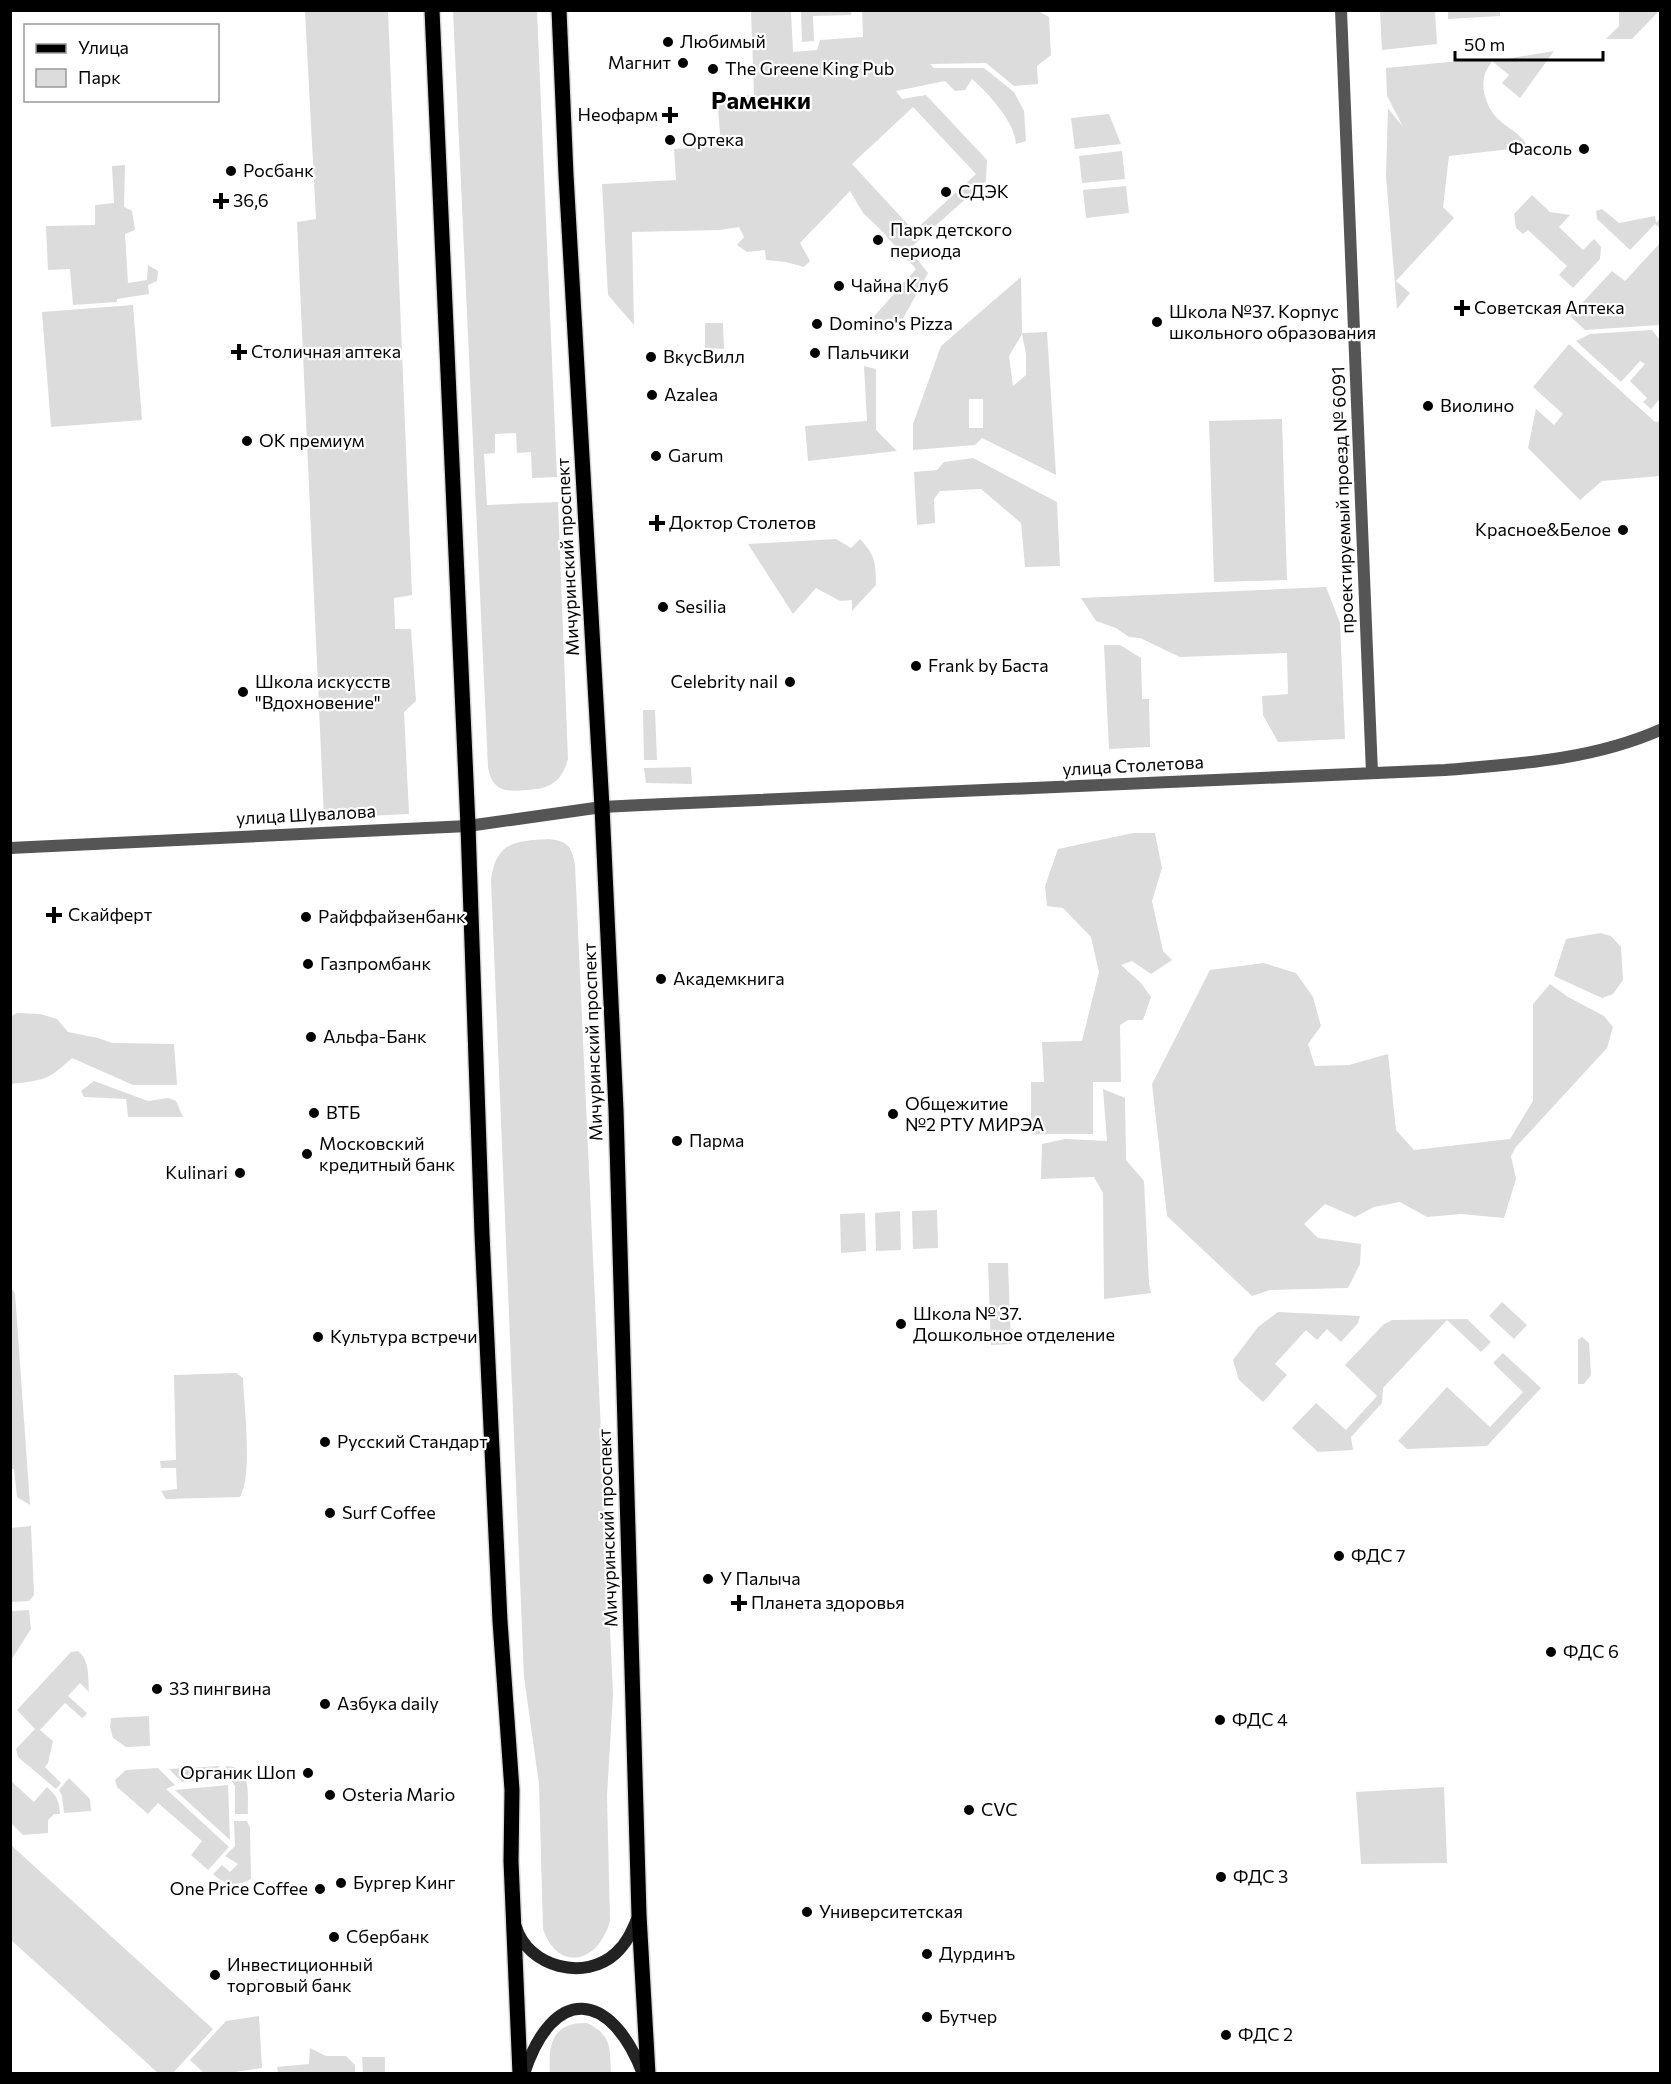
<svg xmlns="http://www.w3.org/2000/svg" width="1671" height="2084" font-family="Commissioner,sans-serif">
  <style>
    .green { fill: #dcdcdc; fill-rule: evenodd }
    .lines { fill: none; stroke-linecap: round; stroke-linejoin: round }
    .primary-casing { stroke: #dbdbdb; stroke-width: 18 }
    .street { stroke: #555; stroke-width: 12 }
    .secondary { stroke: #222; stroke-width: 12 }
    .primary { stroke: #000; stroke-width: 15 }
    .poi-dot { fill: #000; stroke: #fff; stroke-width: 2 }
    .labels { text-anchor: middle; stroke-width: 4.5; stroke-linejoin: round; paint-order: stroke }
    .poi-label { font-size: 18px; fill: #000; stroke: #fff; text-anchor: start }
    .street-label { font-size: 18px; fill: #000; stroke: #fff }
    .district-label { font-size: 24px; font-weight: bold; fill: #000; stroke: #fff }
  </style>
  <rect width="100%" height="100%" fill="#fff"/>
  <path class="green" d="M 305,11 L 388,11 L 412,595 L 394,598 L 395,629 L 411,629 L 416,701 L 404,712 L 409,814 L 324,818 L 297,222 L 316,219 Z
    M 453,11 L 537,11 L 557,477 L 532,478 L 531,452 L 517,453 L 516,433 L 495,434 L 495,453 L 484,454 L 487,505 L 558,502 L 568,759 C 565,769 562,777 553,783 C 545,789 536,789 526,790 C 505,792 492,791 488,767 Z
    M 801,11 L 851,11 L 851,15 L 813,16 L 814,41 L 802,42 Z
    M 1038,11 L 1049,17 L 1051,55 L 1037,66 L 1038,84 L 1014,86 L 986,63 L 930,64 L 934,68 L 984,68 L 1014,92 L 1024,111 L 1026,141 L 1016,144 C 1015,122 988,93 972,79 L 965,90 L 955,91 L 945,81 L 896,91 L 902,99 L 926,95 L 987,160 L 986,181 L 909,249 L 928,273 L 899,326 L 862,330 L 916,269 L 879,228 L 863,213 L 850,191 L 800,243 L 810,261 L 804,267 L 786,262 L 766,260 L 765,250 L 747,252 L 737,245 L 744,237 L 739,227 L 720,230 L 632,232 L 634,325 L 608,295 L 602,184 L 676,180 L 674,149 L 721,146 L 717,97 L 754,95 L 751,11 L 791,11 L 793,52 L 817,50 L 820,40 L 863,37 L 862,11 ZM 913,107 L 976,174 L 914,231 L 852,164 Z
    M 1380,11 L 1435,11 L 1437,44 L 1382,50 Z
    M 1448,11 L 1500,11 L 1500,16 L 1448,19 Z
    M 1619,11 L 1619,10 L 1659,11 L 1632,39 L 1606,39 L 1619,26 Z
    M 1554,51 L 1520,98 L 1502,83 L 1509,75 L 1492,61 C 1490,65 1486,70 1485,74 C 1480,88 1487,108 1497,118 C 1508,129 1521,133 1528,147 L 1449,156 L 1443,207 L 1454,218 L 1396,281 L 1410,293 L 1397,309 L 1386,176 L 1388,108 L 1403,127 L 1387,96 L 1386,68 L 1481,59 L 1493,61 Z
    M 1109,114 L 1121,144 L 1075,149 L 1071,118 Z
    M 1122,151 L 1125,179 L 1082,183 L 1079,156 Z
    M 125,165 L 124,207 L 132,211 L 135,230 L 125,234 L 128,283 L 147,280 L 148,265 L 158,271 L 157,281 L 148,285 L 149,294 L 117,299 L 117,302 L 73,305 L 70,269 L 48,270 L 46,226 L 95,225 L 95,205 L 114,203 L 112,166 Z
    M 1126,186 L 1129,213 L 1086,218 L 1083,190 Z
    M 1532,195 L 1550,212 L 1570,215 L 1559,227 L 1583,250 L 1594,239 L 1601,247 L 1600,259 L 1573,288 L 1559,275 L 1567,266 L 1528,230 L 1523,234 L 1516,228 L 1514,214 Z
    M 1602,209 L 1619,223 L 1655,216 L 1656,223 L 1660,218 L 1660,228 L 1655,224 L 1630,250 L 1597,219 L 1596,211 Z
    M 1660,243 L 1660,325 L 1585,330 L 1570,316 L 1612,271 L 1625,281 Z
    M 1021,277 L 1022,333 L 1047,332 L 1056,475 L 982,438 L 975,445 L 913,450 L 913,424 L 941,346 ZM 1022,334 L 1026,354 L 1026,375 L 1013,386 L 1009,356 ZM 969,399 L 983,399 L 983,428 L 969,428 Z
    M 133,305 L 142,420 L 51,427 L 42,312 Z
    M 705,323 L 723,323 L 724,349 L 705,348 Z
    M 1652,330 L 1660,340 L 1660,399 L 1651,409 L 1643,402 L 1647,398 L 1630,381 L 1645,364 L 1640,361 L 1621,382 L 1576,341 L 1590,334 Z
    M 1569,344 L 1655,422 L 1660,421 L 1660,476 L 1602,481 L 1580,500 L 1528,448 L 1536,409 L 1554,425 L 1563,414 L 1533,387 Z
    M 864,366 L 876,369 L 876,430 L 897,451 L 808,461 L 805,426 L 867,421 Z
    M 1282,419 L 1287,580 L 1214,582 L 1209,421 Z
    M 973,458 L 1057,502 L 1060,566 L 1025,567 L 1021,523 L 981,489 L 940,491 L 934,499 L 935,523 L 917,525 L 914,472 L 937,470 L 944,462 Z
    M 836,539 L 851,548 L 860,539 C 875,555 876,563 876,585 L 852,611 L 852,600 L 840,601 L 816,588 L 793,614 L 748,544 Z
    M 1326,587 L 1340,623 L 1345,739 L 1278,742 L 1263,715 L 1262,696 L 1288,694 L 1287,653 L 1180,657 L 1140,638 L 1129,637 L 1116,628 L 1096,621 L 1081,598 Z
    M 1104,645 L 1120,645 L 1141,658 L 1142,699 L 1149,699 L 1150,747 L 1109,749 Z
    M 643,710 L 655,710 L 657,760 L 644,760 Z
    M 691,767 L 692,784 L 646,783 L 644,768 Z
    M 1133,833 L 1155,833 L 1162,868 L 1152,901 L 1163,951 L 1172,960 L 1151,974 L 1132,961 L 1121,965 L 1141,983 L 1151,997 L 1143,1020 L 1128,1020 L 1120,1025 L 1121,1082 L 1093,1082 L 1093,1134 L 1031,1134 L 1031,1082 L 1044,1082 L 1042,1042 L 1082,1041 L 1099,972 L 1091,937 L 1063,908 L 1047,906 L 1045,886 L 1058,849 Z
    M 549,839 C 568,841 572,847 575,865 L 613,1694 L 607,1796 L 610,1921 C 599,1962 559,1974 543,1929 L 539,1784 L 524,1677 L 491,880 C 496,841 516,841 549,839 Z
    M 1600,933 L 1611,936 L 1621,947 L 1623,980 L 1613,994 L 1602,998 L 1554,976 L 1566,939 Z
    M 1264,963 L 1296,973 L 1313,997 L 1321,1026 L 1308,1044 L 1315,1066 L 1349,1065 L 1388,1054 L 1396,1130 L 1414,1150 L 1510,1139 L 1533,1101 L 1533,1004 L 1550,984 L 1568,997 L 1604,1016 L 1613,1027 L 1607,1048 L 1516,1147 L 1511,1156 L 1516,1179 L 1504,1218 L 1461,1214 L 1427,1217 L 1400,1202 L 1374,1207 L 1355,1217 L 1325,1204 L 1304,1224 L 1318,1238 L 1361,1244 L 1360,1264 L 1348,1288 L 1270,1290 L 1252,1296 L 1167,1216 L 1152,1084 L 1210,970 Z
    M 17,1013 L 40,1014 L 57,1019 L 68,1032 L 98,1038 L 112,1043 L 174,1044 L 177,1085 L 133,1085 L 72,1058 C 47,1081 44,1080 11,1084 L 11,1016 Z
    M 94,1081 L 148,1101 L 168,1098 L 176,1101 L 183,1117 L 128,1117 L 126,1099 L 84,1097 L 81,1091 Z
    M 1103,1089 L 1125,1098 L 1126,1160 L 1144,1181 L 1149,1283 L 1151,1293 L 1104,1299 L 1103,1193 L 1094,1177 L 1041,1179 L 1042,1144 L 1065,1139 L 1107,1141 Z
    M 937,1210 L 938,1248 L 913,1249 L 912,1211 Z
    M 900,1211 L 901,1250 L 876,1251 L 875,1213 Z
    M 865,1213 L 866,1251 L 841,1253 L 840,1214 Z
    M 988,1263 L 1008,1263 L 1011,1344 L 991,1345 Z
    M 11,1288 L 15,1293 L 30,1505 L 17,1497 L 14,1469 L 11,1469 Z
    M 1502,1302 L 1527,1325 L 1514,1339 L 1489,1316 Z
    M 1278,1312 L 1360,1316 L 1358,1323 L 1341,1342 L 1327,1329 L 1317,1340 L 1306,1330 L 1275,1364 L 1287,1375 L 1263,1402 L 1239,1380 L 1233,1360 L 1258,1327 Z
    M 1467,1319 L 1491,1342 L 1481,1352 L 1447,1320 L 1383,1388 L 1382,1403 L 1351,1437 L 1353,1450 L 1318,1452 L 1292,1428 L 1316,1403 L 1346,1430 L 1377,1396 L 1345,1365 L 1384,1324 L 1392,1320 Z
    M 1582,1337 L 1589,1343 L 1591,1375 L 1584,1384 L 1578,1384 L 1578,1340 Z
    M 1503,1353 L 1541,1388 L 1487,1446 L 1407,1449 L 1398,1441 L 1447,1387 L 1490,1427 L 1523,1392 L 1493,1363 Z
    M 236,1373 L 243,1378 C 244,1406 253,1474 240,1497 L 166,1499 L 161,1491 L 177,1489 L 176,1468 L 161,1468 L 160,1461 L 176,1460 L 174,1375 Z
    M 31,1526 L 34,1595 L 29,1601 L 11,1602 L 11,1528 Z
    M 29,1610 L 31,1629 L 11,1660 L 11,1611 Z
    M 78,1651 C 90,1660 88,1678 89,1692 L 80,1683 L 68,1696 L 87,1713 L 85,1716 L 82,1718 L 65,1703 L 40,1730 L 53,1741 L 48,1763 L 45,1767 L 61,1783 L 56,1789 L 18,1757 L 16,1749 L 35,1729 L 17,1710 L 71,1652 Z
    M 149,1716 L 150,1746 L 126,1747 L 113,1738 L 110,1727 L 111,1718 Z
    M 220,1766 L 207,1779 L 182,1782 L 169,1769 Z
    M 227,1766 C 253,1768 247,1795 248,1814 L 235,1814 L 235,1786 L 231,1780 L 218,1781 L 214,1779 Z
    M 158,1768 L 175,1785 L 166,1789 L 229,1847 L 208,1870 L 191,1855 L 202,1841 L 158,1803 L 148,1814 L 117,1787 L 115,1780 L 126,1770 Z
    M 69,1778 L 90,1799 L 91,1811 L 64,1813 L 62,1796 L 59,1790 Z
    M 11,1781 L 34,1802 L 47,1787 C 57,1796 59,1800 60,1814 L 54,1814 L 48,1820 L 48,1833 L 23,1835 L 11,1823 Z
    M 228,1785 L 230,1840 L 175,1790 Z
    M 1444,1787 L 1447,1863 L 1361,1864 L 1356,1792 Z
    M 234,1821 L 247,1821 L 250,1827 L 251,1879 C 236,1887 225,1885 213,1874 L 222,1865 L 230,1872 L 238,1864 L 225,1856 L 235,1846 Z
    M 11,1845 L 213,2029 L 173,2073 L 158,2073 L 11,1940 Z
    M 259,2016 L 262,2068 L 228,2073 L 204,2073 L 190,2060 L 226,2021 Z
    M 587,2023 C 612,2035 610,2049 611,2073 L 550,2073 C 548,2045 552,2022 587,2023 Z
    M 310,2048 L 326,2056 L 346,2056 L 355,2065 L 355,2073 L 278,2073 L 277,2067 L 309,2064 Z
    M 362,2057 L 385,2057 L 385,2073 L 363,2073 Z"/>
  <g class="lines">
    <defs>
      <path id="primary" d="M 432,10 L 468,826 L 482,1234 L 500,1621 L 512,1790 L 511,1861 L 520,2074
        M 559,10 L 566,175 L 602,807 L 616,1110 L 639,1915 L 648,2074"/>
    </defs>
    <use href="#primary" class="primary-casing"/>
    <path class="street" d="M 1341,10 L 1372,773
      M 10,848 L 468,826 L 602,807 L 642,805 L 1445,770 C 1518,764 1592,760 1660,730"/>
    <path class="secondary" d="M 516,1927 C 528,1967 585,1982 616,1953 C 627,1943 632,1931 638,1917
      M 524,2074 C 553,1984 611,1990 643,2074"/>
    <use href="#primary" class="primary"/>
  </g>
  <g class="poi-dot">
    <circle cx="668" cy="42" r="6"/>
    <circle cx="683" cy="63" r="6"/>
    <circle cx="713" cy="69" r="6"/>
    <path d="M667 106h6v6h6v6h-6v6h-6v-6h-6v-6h6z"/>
    <circle cx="670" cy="140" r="6"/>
    <circle cx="1584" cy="149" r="6"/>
    <circle cx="231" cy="171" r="6"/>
    <circle cx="946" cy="192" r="6"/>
    <path d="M218 192h6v6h6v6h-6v6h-6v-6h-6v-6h6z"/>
    <circle cx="878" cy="240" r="6"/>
    <circle cx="839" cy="286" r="6"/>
    <path d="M1459 299h6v6h6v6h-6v6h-6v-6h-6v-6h6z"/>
    <circle cx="1157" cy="322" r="6"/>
    <circle cx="817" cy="324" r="6"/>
    <path d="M236 343h6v6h6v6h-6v6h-6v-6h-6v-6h6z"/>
    <circle cx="815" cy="353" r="6"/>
    <circle cx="651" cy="357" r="6"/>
    <circle cx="652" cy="395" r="6"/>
    <circle cx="1428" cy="406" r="6"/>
    <circle cx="247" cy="441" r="6"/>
    <circle cx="656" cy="456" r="6"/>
    <path d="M654 514h6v6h6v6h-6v6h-6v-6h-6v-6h6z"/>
    <circle cx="1623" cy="530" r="6"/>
    <circle cx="663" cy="607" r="6"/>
    <circle cx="916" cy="666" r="6"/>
    <circle cx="790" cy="682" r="6"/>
    <circle cx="243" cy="692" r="6"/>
    <path d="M51 906h6v6h6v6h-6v6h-6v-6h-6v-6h6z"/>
    <circle cx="306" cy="917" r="6"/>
    <circle cx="308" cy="964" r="6"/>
    <circle cx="661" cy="979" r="6"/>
    <circle cx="311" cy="1037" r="6"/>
    <circle cx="314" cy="1113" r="6"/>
    <circle cx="893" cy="1114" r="6"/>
    <circle cx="677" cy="1141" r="6"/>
    <circle cx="307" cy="1154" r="6"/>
    <circle cx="240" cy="1173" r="6"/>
    <circle cx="901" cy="1324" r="6"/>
    <circle cx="318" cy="1337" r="6"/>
    <circle cx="325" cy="1442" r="6"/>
    <circle cx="330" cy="1513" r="6"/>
    <circle cx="1339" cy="1556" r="6"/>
    <circle cx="708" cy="1579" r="6"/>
    <path d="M736 1594h6v6h6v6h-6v6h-6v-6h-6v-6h6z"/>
    <circle cx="1551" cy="1652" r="6"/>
    <circle cx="157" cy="1689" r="6"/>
    <circle cx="325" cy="1704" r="6"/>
    <circle cx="1220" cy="1720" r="6"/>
    <circle cx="308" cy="1773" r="6"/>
    <circle cx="330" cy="1795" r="6"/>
    <circle cx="969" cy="1810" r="6"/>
    <circle cx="1221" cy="1877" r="6"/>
    <circle cx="341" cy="1883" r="6"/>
    <circle cx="320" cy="1889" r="6"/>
    <circle cx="807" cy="1912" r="6"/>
    <circle cx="334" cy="1937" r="6"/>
    <circle cx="927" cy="1954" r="6"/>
    <circle cx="215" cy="1975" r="6"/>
    <circle cx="927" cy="2017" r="6"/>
    <circle cx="1226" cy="2035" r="6"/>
  </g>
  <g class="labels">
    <g class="poi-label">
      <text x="680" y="48">Любимый</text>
      <text x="671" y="69" text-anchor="end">Магнит</text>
      <text x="725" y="75">The Greene King Pub</text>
      <text x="658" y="121" text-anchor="end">Неофарм</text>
      <text x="682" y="146">Ортека</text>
      <text x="1572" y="155" text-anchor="end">Фасоль</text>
      <text x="243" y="177">Росбанк</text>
      <text x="958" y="198">СДЭК</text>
      <text x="233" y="207">36,6</text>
      <text x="890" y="236">Парк детского<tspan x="890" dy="21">периода</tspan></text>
      <text x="851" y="292">Чайна Клуб</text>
      <text x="1474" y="314">Советская Аптека</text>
      <text x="1169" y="318">Школа №37. Корпус<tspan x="1169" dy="21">школьного образования</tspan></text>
      <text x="829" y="330">Domino's Pizza</text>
      <text x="251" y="358">Столичная аптека</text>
      <text x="827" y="359">Пальчики</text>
      <text x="663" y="363">ВкусВилл</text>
      <text x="664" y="401">Azalea</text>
      <text x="1440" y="412">Виолино</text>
      <text x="259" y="447">OK премиум</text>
      <text x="668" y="462">Garum</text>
      <text x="669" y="529">Доктор Столетов</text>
      <text x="1611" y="536" text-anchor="end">Красное&amp;Белое</text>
      <text x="675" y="613">Sesilia</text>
      <text x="928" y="672">Frank by Баста</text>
      <text x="255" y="688">Школа искусств<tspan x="255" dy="21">"Вдохновение"</tspan></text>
      <text x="778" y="688" text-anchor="end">Celebrity nail</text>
      <text x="68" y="921">Скайферт</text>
      <text x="318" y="923">Райффайзенбанк</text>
      <text x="320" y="970">Газпромбанк</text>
      <text x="673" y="985">Академкнига</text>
      <text x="323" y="1043">Альфа-Банк</text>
      <text x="905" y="1110">Общежитие<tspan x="905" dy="21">№2 РТУ МИРЭА</tspan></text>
      <text x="326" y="1119">ВТБ</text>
      <text x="689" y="1147">Парма</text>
      <text x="319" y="1150">Московский<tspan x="319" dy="21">кредитный банк</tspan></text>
      <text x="228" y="1179" text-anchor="end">Kulinari</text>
      <text x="913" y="1320">Школа № 37.<tspan x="913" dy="21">Дошкольное отделение</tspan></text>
      <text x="330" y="1343">Культура встречи</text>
      <text x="337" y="1448">Русский Стандарт</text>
      <text x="342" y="1519">Surf Coffee</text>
      <text x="1351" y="1562">ФДС 7</text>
      <text x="720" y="1585">У Палыча</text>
      <text x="751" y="1609">Планета здоровья</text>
      <text x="1563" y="1658">ФДС 6</text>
      <text x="169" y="1695">33 пингвина</text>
      <text x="337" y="1710">Азбука daily</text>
      <text x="1232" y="1726">ФДС 4</text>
      <text x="296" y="1779" text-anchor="end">Органик Шоп</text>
      <text x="342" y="1801">Osteria Mario</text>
      <text x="981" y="1816">CVC</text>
      <text x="1233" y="1883">ФДС 3</text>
      <text x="353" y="1889">Бургер Кинг</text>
      <text x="308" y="1895" text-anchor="end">One Price Coffee</text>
      <text x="819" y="1918">Университетская</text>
      <text x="346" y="1943">Сбербанк</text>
      <text x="939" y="1960">Дурдинъ</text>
      <text x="227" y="1971">Инвестиционный<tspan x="227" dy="21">торговый банк</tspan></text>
      <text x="939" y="2023">Бутчер</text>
      <text x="1238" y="2041">ФДС 2</text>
    </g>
    <g class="street-label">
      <text transform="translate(1343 500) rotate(-92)" y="6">проектируемый проезд № 6091</text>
      <text transform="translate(568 557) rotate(-93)" y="6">Мичуринский проспект</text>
      <text transform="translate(1133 766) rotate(-3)" y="6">улица Столетова</text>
      <text transform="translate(306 815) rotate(-3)" y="6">улица Шувалова</text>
      <text transform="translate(593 1042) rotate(-92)" y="6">Мичуринский проспект</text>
      <text transform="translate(608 1528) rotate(-92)" y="6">Мичуринский проспект</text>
    </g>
    <g class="district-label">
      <text x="761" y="109">Раменки</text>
    </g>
  </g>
  <rect width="1671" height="2084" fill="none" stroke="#000000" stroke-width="24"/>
  <rect x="24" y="24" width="195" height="78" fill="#ffffff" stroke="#999999" stroke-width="1.5"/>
  <rect x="36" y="44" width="30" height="9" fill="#000000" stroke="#999999" stroke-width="1.5"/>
  <text x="78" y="54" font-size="18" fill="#000000">Улица</text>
  <rect x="36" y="69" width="30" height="18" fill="#dcdcdc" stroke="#999999" stroke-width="1.5"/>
  <text x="78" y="84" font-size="18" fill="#000000">Парк</text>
  <path d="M1455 51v9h148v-9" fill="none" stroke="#000000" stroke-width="3"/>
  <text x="1464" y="51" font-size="18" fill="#000000" stroke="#ffffff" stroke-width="4.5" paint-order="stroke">50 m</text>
</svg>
